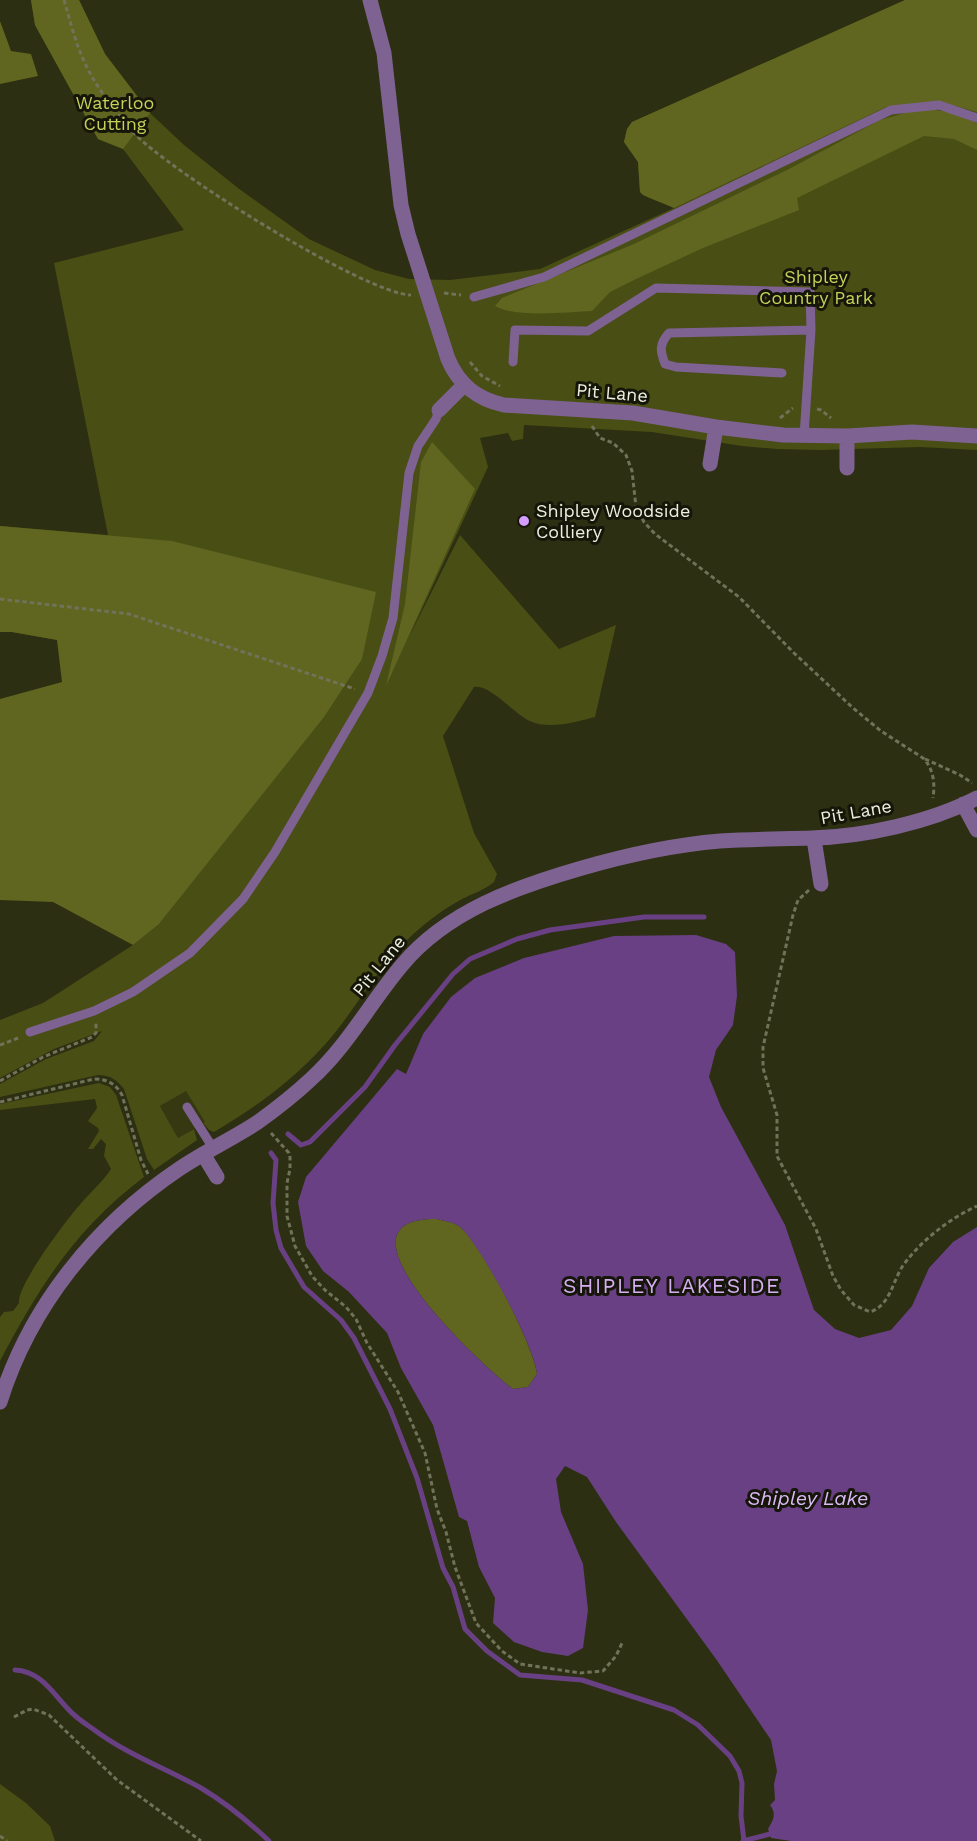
<svg xmlns="http://www.w3.org/2000/svg" width="977" height="1841" font-family="'Work Sans',sans-serif">
  <style>
    .built { fill: #353811 }
    .green { fill: #494e14 }
    .forest { fill: #606620 }
    .water { fill: #694084; fill-rule: evenodd }
    .lines { fill: none; stroke-linecap: round; stroke-linejoin: round }
    .stream { stroke: #694084; stroke-width: 5 }
    .path { stroke: #707359; stroke-width: 3; stroke-dasharray: 4.5 3; stroke-linecap: butt }
    .lane { stroke: #7e6292; stroke-width: 9 }
    .street { stroke: #7e6292; stroke-width: 15 }
    .poi-dot { fill: #d49cfc; stroke: #151609; stroke-width: 2 }
    .labels { text-anchor: middle; stroke-width: 6; stroke-linejoin: round; paint-order: stroke }
    .park-label { font-size: 18px; fill: #c5d157; stroke: #151609 }
    .street-label { font-size: 18px; fill: #edf0de; stroke: #151609 }
    .poi-label { font-size: 18px; fill: #edf0de; stroke: #151609; text-anchor: start }
    .water-label { font-size: 20px; font-style: italic; fill: #dab9f4; stroke: #151609 }
    .quarter-label { font-size: 21px; letter-spacing: 1.5px; fill: #d5aff2; stroke: #151609 }
  </style>
  <rect width="100%" height="100%" fill="#2c2f11"/>
  <path class="built" d="M 186,1090 L 205,1122 L 178,1138 L 160,1106 Z"/>
  <path class="green" d="M 31,0 L 79,0 L 105,54 L 150,113 L 184,145 L 238,188 L 309,239 L 375,270 L 409,279 L 450,280 L 540,269 L 674,208 C 664,202 648,200 640,192 L 638,162 L 624,142 L 627,129 L 632,122 L 905,0 L 977,0 L 977,450 L 920,447 L 819,450 L 777,449 L 742,446 L 652,432 L 524,425 L 523,439 L 512,441 L 508,433 L 480,438 L 488,467 L 409,637 L 460,535 L 559,649 L 616,625 L 595,717 C 576,722 549,730 530,721 C 514,714 490,684 474,687 L 443,736 L 474,833 L 497,874 L 494,882 C 485,890 472,894 462,899 C 440,911 421,926 404,943 C 377,970 358,1004 334,1034 C 300,1075 260,1105 214,1132 L 209,1130 L 203,1123 L 205,1122 L 186,1091 L 160,1106 L 178,1138 L 194,1129 L 197,1140 L 154,1170 L 147,1159 L 124,1089 C 117,1080 110,1075 98,1075 L 0,1097 L 0,1084 L 46,1059 L 94,1041 L 102,1031 L 54,1049 L 0,1078 L 0,1020 L 43,1003 L 133,945 L 158,925 L 58,640 L 12,632 L 0,632 L 0,526 L 108,535 L 54,263 L 184,230 L 123,149 L 98,139 L 35,25 Z
    M 99,1083 L 110,1087 L 116,1095 L 144,1177 C 76,1228 39,1287 0,1361 L 0,1317 L 4,1312 L 13,1311 L 19,1303 C 16,1287 65,1222 77,1208 C 88,1194 102,1183 111,1169 L 104,1156 L 106,1144 L 101,1139 L 93,1149 L 88,1149 L 99,1131 L 98,1128 L 88,1121 L 97,1108 L 95,1099 L 0,1110 L 0,1104 Z
    M 0,1784 L 26,1803 L 50,1826 L 55,1841 L 0,1841 Z"/>
  <path class="forest" d="M 31,0 L 79,0 L 105,54 L 150,113 L 123,149 L 98,139 L 35,25 Z
    M 905,0 L 977,0 L 977,112 L 941,102 L 886,107 L 674,208 L 643,195 L 640,192 L 638,162 L 624,142 L 627,129 L 632,122 Z
    M 0,21 L 11,51 L 31,54 L 38,76 L 0,84 Z
    M 928,109 L 949,112 L 977,123 L 977,150 L 954,139 L 924,136 L 797,198 L 799,210 L 703,248 L 636,279 L 610,292 L 592,311 C 567,312 516,318 495,306 L 502,298 L 634,244 L 789,169 L 880,120 L 912,111 Z
    M 432,442 L 475,489 L 386,686 L 405,604 L 421,462 Z
    M 0,526 L 172,541 L 376,592 L 362,659 L 324,717 L 158,925 L 133,945 L 53,902 L 0,900 L 0,699 L 62,682 L 57,640 L 12,632 L 0,632 Z
    M 437,1219 C 444,1221 453,1222 459,1226 C 481,1243 534,1346 537,1374 L 528,1387 L 513,1389 C 486,1369 320,1217 437,1219 Z"/>
  <path class="water" d="M 696,935 L 726,944 L 735,952 L 737,996 L 733,1025 L 716,1050 L 709,1077 L 721,1107 L 785,1225 L 814,1310 L 835,1329 L 859,1338 L 891,1330 L 912,1306 L 929,1268 L 953,1242 L 977,1227 L 977,1841 L 791,1841 L 771,1838 L 768,1829 C 773,1820 777,1814 770,1805 L 775,1800 L 774,1784 L 777,1771 L 771,1740 L 716,1659 L 616,1522 L 587,1477 L 565,1466 L 556,1479 L 561,1512 L 583,1564 L 588,1610 L 583,1648 L 568,1656 L 542,1652 L 514,1642 L 493,1623 L 495,1598 L 479,1567 L 467,1521 L 459,1517 L 433,1425 L 401,1368 L 387,1333 L 349,1292 L 323,1271 L 306,1246 L 298,1202 L 306,1177 L 397,1069 L 406,1074 L 423,1034 L 451,997 L 475,978 L 524,958 L 614,936 ZM 437,1219 C 444,1221 453,1222 459,1226 C 480,1243 535,1347 537,1374 L 528,1387 L 513,1389 C 486,1369 320,1217 437,1219 Z"/>
  <g class="lines">
    <path class="stream" d="M 288,1134 L 301,1145 L 310,1142 L 365,1087 L 395,1045 L 453,974 L 470,959 L 517,939 L 550,930 L 644,917 L 704,917
      M 271,1153 L 276,1160 L 273,1203 L 276,1230 L 281,1248 L 304,1287 L 341,1320 L 354,1338 L 390,1409 L 417,1478 L 443,1568 L 453,1587 L 465,1629 L 487,1651 L 520,1675 L 582,1680 L 674,1710 L 698,1725 L 730,1756 L 739,1771 L 742,1783 L 741,1816 L 744,1841
      M 15,1670 C 40,1671 52,1692 68,1709 C 75,1717 84,1723 93,1729 C 126,1754 165,1768 201,1788 C 226,1803 248,1821 269,1841
      M 743,1841 L 770,1834"/>
    <path class="path" d="M 64,0 C 70,20 75,42 84,61 C 95,86 115,111 133,132 C 166,169 365,294 411,295
      M 444,293 L 461,295
      M 470,362 L 482,376 L 500,386
      M 817,409 L 821,410 L 831,418
      M 780,418 L 793,408
      M 592,426 L 600,438 L 613,443 L 626,455 L 632,471 L 636,507 L 644,522 L 655,534 L 739,597 L 794,653 L 853,708 L 881,731 L 923,758 C 934,769 935,784 933,798
      M 0,599 L 129,614 L 355,689
      M 925,759 L 960,775 L 972,783
      M 809,890 L 798,900 L 793,915 L 763,1047 L 763,1068 L 777,1115 L 777,1156 L 816,1229 L 833,1276 L 841,1290 L 854,1305 L 870,1312 C 891,1305 892,1281 904,1264 C 923,1239 949,1219 977,1206
      M 0,1045 L 18,1038
      M 0,1081 L 43,1057 L 92,1037 L 96,1033 L 96,1023
      M 0,1102 L 94,1079 C 107,1079 116,1084 122,1095 L 141,1160 L 148,1174
      M 271,1133 L 289,1153 L 290,1157 L 290,1169 L 287,1183 L 287,1216 L 295,1246 L 312,1276 L 325,1290 L 346,1307 L 356,1319 L 367,1343 L 398,1392 L 425,1453 L 437,1509 L 446,1532 L 455,1567 L 476,1623 L 502,1651 L 520,1664 L 580,1673 L 603,1671 L 616,1656 L 623,1641
      M 14,1717 L 27,1710 L 33,1709 L 49,1715 L 117,1780 L 201,1841
      M 0,1836 L 7,1841"/>
    <path class="lane" d="M 474,297 L 544,277 L 891,110 L 939,105 L 977,118
      M 513,362 L 515,330 L 588,331 L 656,288 L 810,292 L 811,330 L 804,436
      M 782,373 L 676,367 L 665,364 C 660,351 659,344 669,333 L 811,330
      M 30,1032 L 94,1011 L 133,992 L 190,953 L 243,899 L 275,852 L 368,693 L 382,656 L 393,618 L 409,473 L 418,446 L 436,419 L 439,410
      M 187,1107 L 213,1148"/>
    <path class="street" d="M 370,0 L 384,53 L 401,205 L 408,234 L 448,359 C 459,385 477,399 504,405 L 633,413 L 716,427 L 783,435 L 847,436 L 912,432 L 977,436
      M 439,410 L 464,385
      M 847,436 L 847,468
      M 710,464 L 716,427
      M 963,804 L 977,830
      M 814,839 L 821,884
      M 203,1154 L 217,1177
      M 0,1402 C 30,1306 96,1225 179,1169 C 204,1152 232,1139 258,1122 C 276,1109 294,1095 310,1080 C 347,1047 370,1003 402,965 C 447,911 516,887 582,868 C 627,855 673,845 720,841 C 751,839 781,839 812,838 C 863,837 931,822 977,798"/>
  </g>
  <circle class="poi-dot" cx="524" cy="521" r="6"/>
  <g class="labels">
    <g class="park-label">
      <text x="115" y="109">Waterloo<tspan x="115" dy="21">Cutting</tspan></text>
      <text x="816" y="283">Shipley<tspan x="816" dy="21">Country Park</tspan></text>
    </g>
    <g class="street-label">
      <text transform="translate(612 393) rotate(5)" y="6">Pit Lane</text>
      <text transform="translate(856 812) rotate(-10)" y="6">Pit Lane</text>
      <text transform="translate(379 966) rotate(-51)" y="6">Pit Lane</text>
    </g>
    <g class="poi-label">
      <text x="536" y="517">Shipley Woodside<tspan x="536" dy="21">Colliery</tspan></text>
    </g>
    <g class="water-label">
      <text x="808" y="1505">Shipley Lake</text>
    </g>
    <g class="quarter-label">
      <text x="672" y="1293">SHIPLEY LAKESIDE</text>
    </g>
  </g>
</svg>
